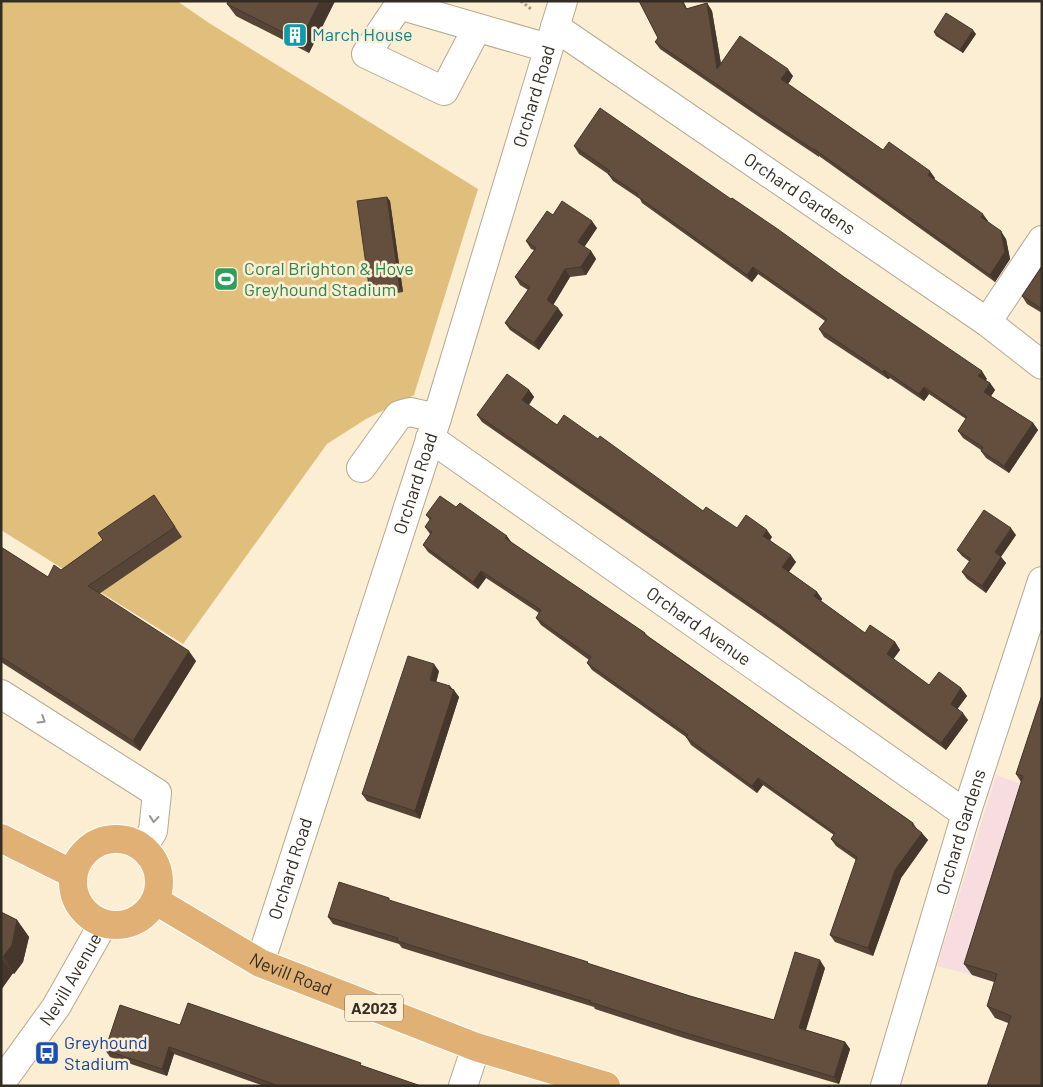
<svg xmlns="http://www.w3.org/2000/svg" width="1043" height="1087" font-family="Barlow,sans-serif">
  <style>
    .industrial { fill: #f8dde0 }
    .green { fill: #e0bf7d }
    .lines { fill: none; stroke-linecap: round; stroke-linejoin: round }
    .minor-casing { stroke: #b6a990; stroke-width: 30 }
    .major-casing { stroke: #fff; stroke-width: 30 }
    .path { stroke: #a29985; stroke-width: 3; stroke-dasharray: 2.5 2.5; stroke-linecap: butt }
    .minor { stroke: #fff; stroke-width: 28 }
    .major { stroke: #e0b074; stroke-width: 28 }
    .wall { fill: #564436 }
    .shaded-wall { fill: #46372c }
    .building { fill: #644f3f; stroke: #46372c }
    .oneway { stroke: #999692 }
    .labels { text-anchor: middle; stroke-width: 5; stroke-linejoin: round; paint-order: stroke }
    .shield { fill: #fbeed3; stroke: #6f6858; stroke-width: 1 }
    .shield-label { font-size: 16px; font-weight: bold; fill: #332e24 }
    .culture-label { font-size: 18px; fill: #0d838f; stroke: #fbeed3; text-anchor: start }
    .street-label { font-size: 18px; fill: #332e24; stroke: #fbeed3 }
    .leisure-label { font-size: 18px; fill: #27864d; stroke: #fbeed3; text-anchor: start }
    .transit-label { font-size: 18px; fill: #164399; stroke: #fbeed3; text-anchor: start }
  </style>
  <rect width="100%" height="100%" fill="#fbeed3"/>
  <path class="industrial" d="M 996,775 L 1042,791 L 1024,992 L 972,975 L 937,966 Z"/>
  <path class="green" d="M 1,1 L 177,1 L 209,23 L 478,189 L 414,395 L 366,419 L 327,444 L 183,644 L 1,530 Z"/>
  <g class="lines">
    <defs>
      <g id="minor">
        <path id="s1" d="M 555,27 L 987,322 L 1042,365"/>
        <path d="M 477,28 L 444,91 L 366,54 L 399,5 L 548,48"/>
        <path d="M 987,322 L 1042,240"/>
        <path id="s2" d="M 430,438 L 966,814"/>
        <path d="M 361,468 L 399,415 L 410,412 L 437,418"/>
        <path d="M 1,694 L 157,793 L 153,831 L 143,847"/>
        <path id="s3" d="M 260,963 L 437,418 L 563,1"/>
        <path id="s4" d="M 1,1083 L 56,1007 L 103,924"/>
        <path d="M 463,1086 L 476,1047"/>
        <path id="s5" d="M 885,1086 L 966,814 L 1042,581"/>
      </g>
      <g id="major">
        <path d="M 1,838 L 73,874"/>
        <circle cx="116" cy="882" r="43"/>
        <path id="s6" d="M 156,901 L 260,963 L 476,1047 L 606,1086"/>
      </g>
    </defs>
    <use href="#minor" class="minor-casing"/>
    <use href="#major" class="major-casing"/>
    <path class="path" d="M 521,1 L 531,9"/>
    <use href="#minor" class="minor"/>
    <use href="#major" class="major"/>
  </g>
  <path class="wall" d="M 228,1 L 335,1 L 309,53 L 236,16 L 227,4 Z
    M 639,1 L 683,1 L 687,9 L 707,3 L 712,11 L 721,64 L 793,76 L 788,84 L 883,150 L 935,178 L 934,179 L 988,221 L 988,222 L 1006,239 L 1010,259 L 995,282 L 819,156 L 819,157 L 762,119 L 660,49 L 655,42 L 658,38 Z
    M 934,32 L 976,34 L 963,53 L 936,36 Z
    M 574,146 L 844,277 L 987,379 L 985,380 L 990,383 L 995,390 L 991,396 L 1033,423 L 1038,430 L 1009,473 L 986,458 L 981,451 L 981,450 L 963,438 L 958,431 L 966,419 L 929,394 L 924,401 L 890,378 L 888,379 L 824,337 L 819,329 L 825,321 L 758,274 L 752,282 L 642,203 L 640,199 L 613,181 L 608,174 L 579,154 Z
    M 387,197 L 390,201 L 403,292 L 372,297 L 370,293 Z
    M 553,215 L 597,228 L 584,247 L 591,251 L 596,259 L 586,275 L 570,277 L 553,305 L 563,315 L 539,350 L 510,330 L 505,323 L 528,290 L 520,285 L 515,277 L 534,250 L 531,249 L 526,241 Z
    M 1042,266 L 1042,313 L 1027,304 L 1022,296 Z
    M 529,390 L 534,397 L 529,405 L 557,425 L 598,439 L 703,511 L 737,528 L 772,537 L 770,540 L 796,562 L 789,572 L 817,592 L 822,599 L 821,601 L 865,633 L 895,642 L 900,650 L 893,659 L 929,685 L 961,688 L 967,696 L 957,709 L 968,720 L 946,750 L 779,628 L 482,422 L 477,415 Z
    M 154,495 L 182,537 L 99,594 L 196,661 L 140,751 L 1,662 L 1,547 L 48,577 L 61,570 L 103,540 Z
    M 456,507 L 512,543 L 645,633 L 648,636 L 913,823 L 917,829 L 928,840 L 901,878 L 873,956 L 835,942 L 830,935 L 856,860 L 836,846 L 831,839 L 834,835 L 763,785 L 757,793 L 691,745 L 686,737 L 592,670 L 587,663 L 589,660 L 541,625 L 536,618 L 539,613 L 486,578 L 478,589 L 428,552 L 423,545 L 430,534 L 425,527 L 430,520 L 426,515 Z
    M 1016,535 L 1001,557 L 1006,563 L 986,593 L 967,579 L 962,572 L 970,562 L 962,556 L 957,550 Z
    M 439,671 L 436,682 L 454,690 L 459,697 L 420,819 L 367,801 L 362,794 Z
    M 1042,695 L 1042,1086 L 1008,1023 L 995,1018 L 987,1006 L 994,982 L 972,975 L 964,964 L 1021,782 L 1016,774 Z
    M 391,901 L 690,996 L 774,1020 L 825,968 L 806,1030 L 845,1042 L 850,1049 L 839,1084 L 684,1038 L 595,1009 L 594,1007 L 402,948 L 399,944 L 333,924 L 328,917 Z
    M 1,912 L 17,920 L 29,937 L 23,962 L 14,974 L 13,973 L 1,990 Z
    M 180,1025 L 363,1066 L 421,1086 L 264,1086 L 174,1054 L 167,1076 L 110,1057 L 105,1050 Z"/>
  <path class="shaded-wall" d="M 320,1 L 335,1 L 309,53 L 300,41 Z
    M 682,1 L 683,1 L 691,17 L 686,9 Z
    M 707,3 L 712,11 L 723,76 L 717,69 Z
    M 973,30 L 976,34 L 963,53 L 960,50 Z
    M 788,69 L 793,76 L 787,86 L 781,79 Z
    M 930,171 L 935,178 L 933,182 L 928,175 Z
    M 387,197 L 390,201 L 403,292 L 400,289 Z
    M 983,214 L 988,221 L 986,224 L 981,217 Z
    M 592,221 L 597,228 L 583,249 L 578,242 Z
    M 1001,231 L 1006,239 L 1010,259 L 995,282 L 990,275 Z
    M 591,251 L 596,259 L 586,275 L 581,267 Z
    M 753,267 L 758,274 L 752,282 L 747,275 Z
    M 565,269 L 570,277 L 552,307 L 547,300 Z
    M 558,308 L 563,315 L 539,350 L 534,343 Z
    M 884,370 L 890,378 L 888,379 L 883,372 Z
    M 982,371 L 987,379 L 983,383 L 978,376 Z
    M 990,383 L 995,390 L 989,399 L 984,392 Z
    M 924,387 L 929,394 L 924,401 L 919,394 Z
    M 529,390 L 534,397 L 527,407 L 522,400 Z
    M 1033,423 L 1038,430 L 1009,473 L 1004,466 Z
    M 1011,528 L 1016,535 L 999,559 L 995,552 Z
    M 767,530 L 772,537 L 768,543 L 763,536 Z
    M 507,536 L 512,543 L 505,538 Z
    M 791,555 L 796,562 L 787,574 L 782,567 Z
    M 1001,557 L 1006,563 L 986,593 L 982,586 Z
    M 481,571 L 486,578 L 478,589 L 473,582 Z
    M 817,592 L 822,599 L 819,604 L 814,596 Z
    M 895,642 L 900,650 L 892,661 L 887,654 Z
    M 189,651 L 196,661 L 140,751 L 133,741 Z
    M 434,664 L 439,671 L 435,687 L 430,680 Z
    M 450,686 L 459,697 L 420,819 L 415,811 Z
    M 961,688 L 967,696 L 956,711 L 951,704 Z
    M 963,713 L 968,720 L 946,750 L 941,743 Z
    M 758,778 L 763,785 L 757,793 L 752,786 Z
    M 922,833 L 928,840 L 901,878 L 873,956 L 868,948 L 895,870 Z
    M 17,920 L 29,937 L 23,962 L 14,974 L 3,957 Z
    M 1,957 L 13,973 L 1,990 Z
    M 820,960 L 825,968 L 804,1035 L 799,1028 Z
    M 845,1042 L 850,1049 L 839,1084 L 834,1077 Z
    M 169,1047 L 174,1054 L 167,1076 L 162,1069 Z"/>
  <path class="building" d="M 228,1 L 320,1 L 300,41 L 227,4 Z
    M 639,1 L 682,1 L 686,9 L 707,3 L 717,69 L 740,36 L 788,69 L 781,79 L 883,150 L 889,142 L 930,171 L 928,175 L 983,214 L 981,217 L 1001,231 L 1005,252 L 990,275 L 814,149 L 814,150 L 757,112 L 655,42 L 658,38 Z
    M 946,13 L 973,30 L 960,50 L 934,32 Z
    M 600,108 L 731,199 L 732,198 L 779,230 L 844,277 L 982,371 L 978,376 L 990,383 L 984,392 L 1033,423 L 1004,466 L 981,451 L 983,447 L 958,431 L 967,417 L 924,387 L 919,394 L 884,370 L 883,372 L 819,329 L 827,319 L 753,267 L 747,275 L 637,196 L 638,194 L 608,174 L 610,171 L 574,146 Z
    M 387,197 L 400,289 L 370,293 L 357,201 Z
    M 562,201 L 592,221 L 578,242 L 591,251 L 581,267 L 565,269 L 547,300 L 558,308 L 534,343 L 505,323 L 530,287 L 515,277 L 536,248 L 526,241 L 547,211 L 553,215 Z
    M 1042,266 L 1042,309 L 1022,296 Z
    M 507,374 L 529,390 L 522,400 L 557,425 L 564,415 L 598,439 L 600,436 L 703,511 L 706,507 L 737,528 L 746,515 L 767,530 L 763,536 L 791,555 L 782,567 L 817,592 L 814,596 L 865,633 L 870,625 L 895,642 L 887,654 L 929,685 L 939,672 L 961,688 L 951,704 L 963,713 L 941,743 L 774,621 L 477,415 Z
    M 154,495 L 175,527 L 88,586 L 189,651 L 133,741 L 1,657 L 1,547 L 48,577 L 54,565 L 61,570 L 103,540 L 98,533 Z
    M 440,496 L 456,507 L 460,503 L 484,520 L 507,536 L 505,538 L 645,633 L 644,634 L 913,823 L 912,825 L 922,833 L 895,870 L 868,948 L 830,935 L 857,857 L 831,839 L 835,833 L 758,778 L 752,786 L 686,737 L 688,735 L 587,663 L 591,657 L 536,618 L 541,610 L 481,571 L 473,582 L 423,545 L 432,532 L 425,527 L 431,518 L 426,515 Z
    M 984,510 L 1011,528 L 995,552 L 1001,557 L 982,586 L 962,572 L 971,559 L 957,550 Z
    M 408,656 L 434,664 L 430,680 L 450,686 L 449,688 L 454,690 L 415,811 L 362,794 Z
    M 1042,695 L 1042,1086 L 987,1086 L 1011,1016 L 987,1006 L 997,974 L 964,964 L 1023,776 L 1016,774 Z
    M 339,882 L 389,898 L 389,900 L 588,962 L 587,963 L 690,996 L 774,1020 L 795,952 L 820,960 L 799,1028 L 845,1042 L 834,1077 L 679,1031 L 590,1002 L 591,1001 L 397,941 L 398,938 L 328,917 Z
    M 1,912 L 17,920 L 12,945 L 3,957 L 1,957 Z
    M 188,1003 L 361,1063 L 360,1065 L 421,1086 L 279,1086 L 169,1047 L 162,1069 L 105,1050 L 120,1005 L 180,1025 Z"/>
  <defs><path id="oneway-chevron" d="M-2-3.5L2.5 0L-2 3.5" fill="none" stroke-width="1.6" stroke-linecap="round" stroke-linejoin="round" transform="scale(1.25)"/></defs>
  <g class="oneway">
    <use href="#oneway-chevron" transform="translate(42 720) rotate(32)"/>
    <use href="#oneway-chevron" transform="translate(154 819) rotate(95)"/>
  </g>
  <defs>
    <symbol id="building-square" viewBox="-11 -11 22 22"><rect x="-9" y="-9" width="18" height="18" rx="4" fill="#0f9aa8" stroke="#fbeed3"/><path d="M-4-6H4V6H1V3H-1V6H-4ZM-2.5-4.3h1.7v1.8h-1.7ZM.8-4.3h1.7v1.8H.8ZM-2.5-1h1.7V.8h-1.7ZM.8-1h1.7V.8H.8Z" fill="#fff"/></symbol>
    <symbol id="stadium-square" viewBox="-11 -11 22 22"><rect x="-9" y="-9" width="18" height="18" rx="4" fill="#2e9e5b" stroke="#fbeed3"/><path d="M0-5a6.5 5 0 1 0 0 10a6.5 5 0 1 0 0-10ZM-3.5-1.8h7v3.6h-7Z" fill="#fff"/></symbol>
    <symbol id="bus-square" viewBox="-11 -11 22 22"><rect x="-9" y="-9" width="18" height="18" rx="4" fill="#1a4fb4" stroke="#fbeed3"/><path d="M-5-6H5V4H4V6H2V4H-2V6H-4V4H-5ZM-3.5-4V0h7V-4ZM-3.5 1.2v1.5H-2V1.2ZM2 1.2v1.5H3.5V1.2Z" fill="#fff"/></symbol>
  </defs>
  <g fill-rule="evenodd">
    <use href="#building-square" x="281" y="21" width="28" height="28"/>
    <use href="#stadium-square" x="212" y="265" width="28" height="28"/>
    <use href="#bus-square" x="33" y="1039" width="28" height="28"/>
  </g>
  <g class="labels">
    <rect class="shield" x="345" y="994.5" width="58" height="27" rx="4"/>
    <g class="shield-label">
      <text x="374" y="1014">A2023</text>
    </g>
    <g class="culture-label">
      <text x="312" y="41">March House</text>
    </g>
    <g class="street-label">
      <text dy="6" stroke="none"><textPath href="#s3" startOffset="909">Orchard Road</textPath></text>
      <text dy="6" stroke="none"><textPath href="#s1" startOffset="296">Orchard Gardens</textPath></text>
      <text dy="6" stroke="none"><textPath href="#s3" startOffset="504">Orchard Road</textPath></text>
      <text dy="6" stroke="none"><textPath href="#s2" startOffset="328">Orchard Avenue</textPath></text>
      <text dy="6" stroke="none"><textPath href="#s5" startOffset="265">Orchard Gardens</textPath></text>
      <text dy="6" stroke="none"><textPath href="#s3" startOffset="99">Orchard Road</textPath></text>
      <text dy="6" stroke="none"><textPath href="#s6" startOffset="154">Nevill Road</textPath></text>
      <text dy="6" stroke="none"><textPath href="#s4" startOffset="125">Nevill Avenue</textPath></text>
    </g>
    <g class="leisure-label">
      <text x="244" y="275">Coral Brighton &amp; Hove<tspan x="244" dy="21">Greyhound Stadium</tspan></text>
    </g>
    <g class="transit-label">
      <text x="64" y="1049">Greyhound<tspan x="64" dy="21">Stadium</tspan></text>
    </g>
  </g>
  <rect width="1043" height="1087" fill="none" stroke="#332e24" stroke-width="5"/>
</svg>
